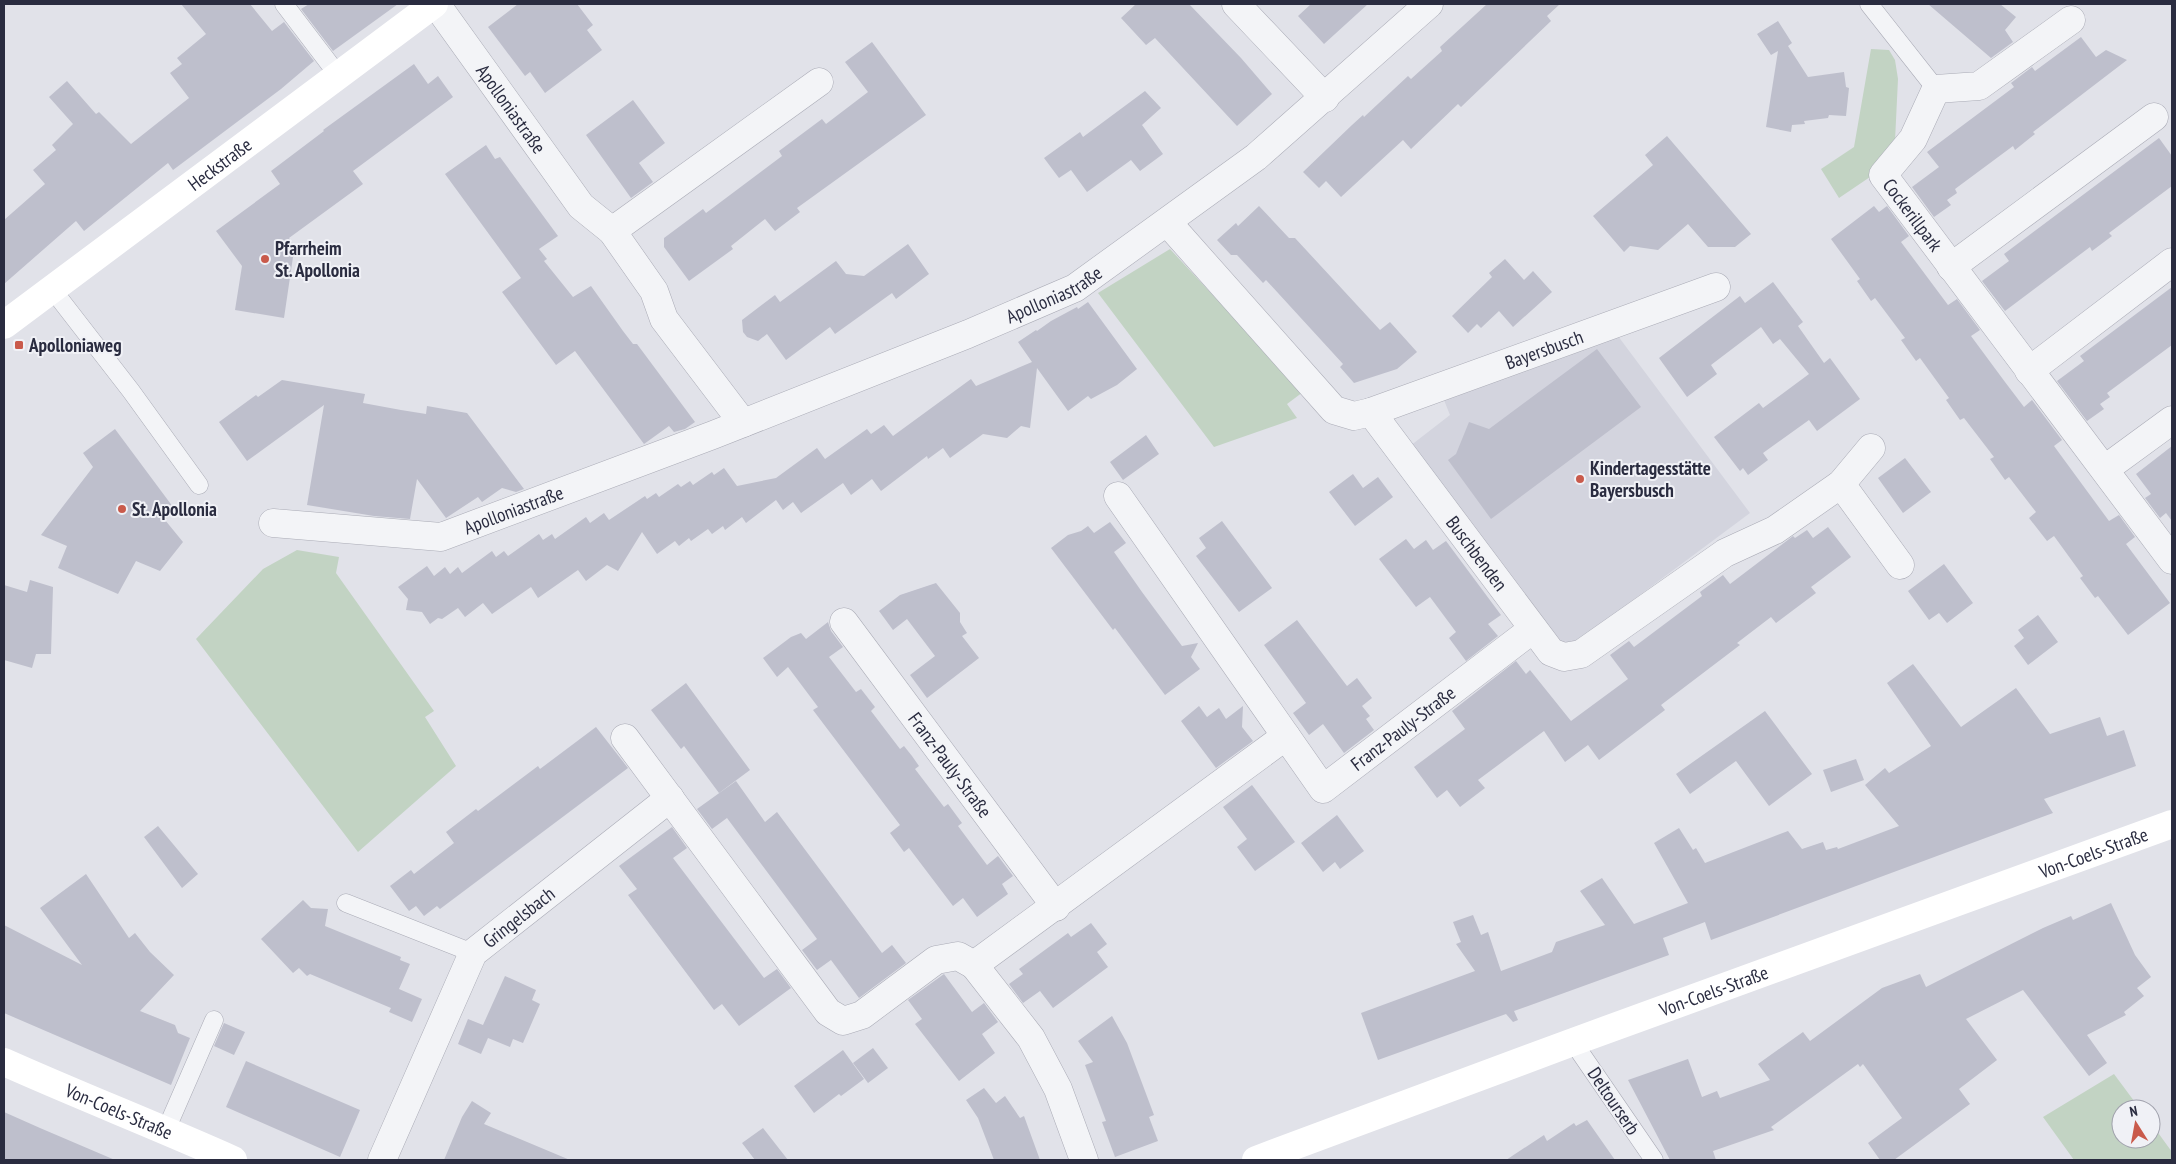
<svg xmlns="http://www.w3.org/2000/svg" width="2176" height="1164" font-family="'PT Sans Narrow',sans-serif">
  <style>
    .built { fill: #d3d4de }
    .green { fill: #c2d3c3 }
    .building { fill: #bebfcc }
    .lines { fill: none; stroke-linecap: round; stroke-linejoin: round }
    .service-casing { stroke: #aaabb6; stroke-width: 19 }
    .minor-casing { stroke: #aaabb6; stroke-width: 29 }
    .service { stroke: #f3f4f7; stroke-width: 18 }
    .minor { stroke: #f3f4f7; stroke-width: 28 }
    .secondary { stroke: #fff; stroke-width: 28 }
    .poi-dot { fill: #c95a4b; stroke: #f0f1f6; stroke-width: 2 }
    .labels { text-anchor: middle; stroke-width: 4; stroke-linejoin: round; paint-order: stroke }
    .street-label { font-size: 19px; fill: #2a2c40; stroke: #f0f1f6 }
    .poi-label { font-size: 19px; font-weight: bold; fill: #2a2c40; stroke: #f0f1f6; text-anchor: start }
  </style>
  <rect width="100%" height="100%" fill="#e1e2e9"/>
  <path class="built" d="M 1615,332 L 1750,513 L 1578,641 L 1566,644 L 1556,638 L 1410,446 L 1450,415 L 1442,395 Z"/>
  <path class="green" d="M 1871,49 L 1889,50 L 1895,60 L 1898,79 L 1895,141 L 1870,177 L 1839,198 L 1821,169 L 1854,147 Z
    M 1170,249 L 1303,392 L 1287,404 L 1297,418 L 1214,447 L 1098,293 Z
    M 297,550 L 339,557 L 336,573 L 434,711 L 425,717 L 456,766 L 358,852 L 196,639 L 263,569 Z
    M 2114,1074 L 2140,1109 L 2121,1109 L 2121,1139 L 2151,1139 L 2151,1123 L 2172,1152 L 2172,1160 L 2074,1160 L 2043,1117 Z"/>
  <path class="building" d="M 181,4 L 250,4 L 272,31 L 284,22 L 314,61 L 281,89 L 173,170 L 168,163 L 84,231 L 76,221 L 4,284 L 4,220 L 45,184 L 33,170 L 56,150 L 52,145 L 73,124 L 49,97 L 67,81 L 96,114 L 99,112 L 131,144 L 189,98 L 170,73 L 182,64 L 177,58 L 206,34 Z
    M 309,4 L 398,4 L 333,51 L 301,9 Z
    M 518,4 L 577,4 L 593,25 L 587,30 L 602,50 L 545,93 L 530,72 L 525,76 L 488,27 Z
    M 1136,4 L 1189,4 L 1241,58 L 1272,94 L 1237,126 L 1155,38 L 1146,45 L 1121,18 Z
    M 1311,4 L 1368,4 L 1324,44 L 1298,16 Z
    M 1487,4 L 1560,4 L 1547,16 L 1551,21 L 1461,107 L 1458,104 L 1411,149 L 1403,140 L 1341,197 L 1326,181 L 1319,188 L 1303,172 L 1352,125 L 1363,115 L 1364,117 L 1408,76 L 1411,79 L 1442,51 L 1440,47 Z
    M 1928,4 L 2000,4 L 2016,17 L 2005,30 L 2013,42 L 1991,58 Z
    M 1778,21 L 1792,43 L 1788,46 L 1808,77 L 1844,72 L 1846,87 L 1849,88 L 1846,116 L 1829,115 L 1828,118 L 1804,121 L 1805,124 L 1792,125 L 1791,132 L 1766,127 L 1778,51 L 1771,55 L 1757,34 Z
    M 2081,37 L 2096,57 L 2106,50 L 2127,60 L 2033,132 L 2035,134 L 2015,150 L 2013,146 L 1955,189 L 1957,193 L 1947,200 L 1951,205 L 1934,217 L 1912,187 L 1939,167 L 1927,152 L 2014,87 L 2011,83 L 2032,67 L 2035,71 Z
    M 872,42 L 926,115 L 797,208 L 800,212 L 775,231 L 765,219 L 731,246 L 733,249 L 689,281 L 664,247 L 664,238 L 703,209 L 706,213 L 782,156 L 779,151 L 822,119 L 826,124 L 868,92 L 845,62 Z
    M 414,64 L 428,84 L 438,76 L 453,97 L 353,171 L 363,184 L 289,238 L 299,253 L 293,257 L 284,318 L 235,310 L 242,266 L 216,231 L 280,184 L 271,171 L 324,131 L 323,130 Z
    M 1145,91 L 1161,108 L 1142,125 L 1163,154 L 1140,171 L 1131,160 L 1087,192 L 1071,170 L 1059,178 L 1044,158 L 1080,132 L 1083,137 Z
    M 633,100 L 665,143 L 639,163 L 653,182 L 631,198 L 586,135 Z
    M 1667,136 L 1751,234 L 1735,247 L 1708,247 L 1688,224 L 1658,250 L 1630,246 L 1624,252 L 1593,216 L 1653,165 L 1645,155 Z
    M 2159,138 L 2172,156 L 2172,186 L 2109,233 L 2112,236 L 2092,251 L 2090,247 L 2005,311 L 1982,281 L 2009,261 L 2004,254 Z
    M 486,145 L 495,159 L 500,157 L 558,236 L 539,249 L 547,259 L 544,261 L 573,297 L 591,286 L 623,331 L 633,344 L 637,344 L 695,422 L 685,429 L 674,432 L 669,426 L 644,444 L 575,351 L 556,365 L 502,292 L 521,278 L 445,174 Z
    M 1259,206 L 1289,238 L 1295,238 L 1380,330 L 1390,322 L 1417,352 L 1397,369 L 1354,383 L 1340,367 L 1343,364 L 1266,280 L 1263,283 L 1237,255 L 1231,255 L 1217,240 L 1236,223 L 1238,226 Z
    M 1874,206 L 1879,212 L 1887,206 L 1909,236 L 1901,242 L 1948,305 L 1957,299 L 1980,330 L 1971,336 L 2005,382 L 2024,407 L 2032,400 L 2062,440 L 2054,446 L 2109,521 L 2119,515 L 2135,537 L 2126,544 L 2170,603 L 2128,635 L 2098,596 L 2095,598 L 2080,578 L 2083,576 L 2054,536 L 2047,541 L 2029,518 L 2036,512 L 2009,477 L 2005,480 L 1990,459 L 1994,457 L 1964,418 L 1960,420 L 1946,400 L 1949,398 L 1920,358 L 1916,361 L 1901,340 L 1905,338 L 1875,298 L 1871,301 L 1857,281 L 1860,279 L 1831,239 Z
    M 908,244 L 929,274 L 896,299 L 892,293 L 835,334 L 830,327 L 786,360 L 767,334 L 758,341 L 747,337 L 743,332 L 742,320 L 775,295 L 780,302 L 836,261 L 846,274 L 864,276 Z
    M 1505,259 L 1524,280 L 1533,271 L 1552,292 L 1513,327 L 1499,311 L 1481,328 L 1477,324 L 1468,333 L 1452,316 L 1492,277 L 1489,273 Z
    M 1773,282 L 1803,322 L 1798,326 L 1824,363 L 1830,358 L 1860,399 L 1817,431 L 1809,420 L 1763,453 L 1768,460 L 1748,475 L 1743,468 L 1740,471 L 1714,437 L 1759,403 L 1763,408 L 1809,374 L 1780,339 L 1773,344 L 1761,327 L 1711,365 L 1717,374 L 1687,397 L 1659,358 L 1740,296 L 1745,303 Z
    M 2172,287 L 2172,345 L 2107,393 L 2110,397 L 2100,404 L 2104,409 L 2087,421 L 2057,381 L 2084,361 L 2080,356 Z
    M 1088,302 L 1137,369 L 1117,385 L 1091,399 L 1088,396 L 1068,411 L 1037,368 L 1030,428 L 1021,426 L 1007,438 L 983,434 L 950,458 L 943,448 L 928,459 L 927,456 L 881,491 L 872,479 L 851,495 L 843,483 L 801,513 L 793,502 L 783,510 L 776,500 L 746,523 L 742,517 L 725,530 L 723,526 L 712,534 L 708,529 L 691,541 L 689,538 L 679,546 L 675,541 L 657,554 L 642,532 L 618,571 L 607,565 L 586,581 L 578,570 L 538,598 L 531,587 L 492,614 L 483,603 L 465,617 L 458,608 L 442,619 L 438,618 L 430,624 L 422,612 L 406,610 L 408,599 L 398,587 L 427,566 L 434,576 L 445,567 L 450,574 L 458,567 L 462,573 L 492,551 L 496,557 L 504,551 L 508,556 L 539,534 L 543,540 L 552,534 L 555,539 L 586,517 L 590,523 L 604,513 L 609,520 L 645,496 L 647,499 L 656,493 L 659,497 L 678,484 L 681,487 L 690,481 L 693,485 L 712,472 L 714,475 L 724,468 L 737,486 L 776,478 L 817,448 L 825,459 L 867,429 L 871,434 L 884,425 L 893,436 L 971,379 L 976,386 L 1032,362 L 1018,342 L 1036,330 L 1037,331 L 1051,321 L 1077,307 L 1078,309 Z
    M 1597,349 L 1641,407 L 1491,519 L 1448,460 L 1456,454 L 1469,422 L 1489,429 Z
    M 282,380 L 365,394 L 363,403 L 401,410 L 426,414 L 427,406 L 467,413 L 524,489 L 516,492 L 502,488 L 482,502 L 478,497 L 446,518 L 417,479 L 410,519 L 374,516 L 307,505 L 324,405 L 247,461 L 219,422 L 256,395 L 258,397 Z
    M 115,429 L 176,511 L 165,520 L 183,542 L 160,571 L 136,561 L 118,594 L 58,568 L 67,546 L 41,535 L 93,467 L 83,453 Z
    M 1146,435 L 1159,454 L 1123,480 L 1110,462 Z
    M 2172,446 L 2172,521 L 2166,513 L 2160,518 L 2145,498 L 2151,494 L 2136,474 Z
    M 1905,458 L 1931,492 L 1903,513 L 1878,478 Z
    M 1353,474 L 1363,488 L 1378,477 L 1393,497 L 1355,526 L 1329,492 Z
    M 1222,521 L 1272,588 L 1239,612 L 1196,556 L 1206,548 L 1199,538 Z
    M 1110,522 L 1126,543 L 1114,552 L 1142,592 L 1182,646 L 1198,643 L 1191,657 L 1200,669 L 1165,695 L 1115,628 L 1113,630 L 1051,548 L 1068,535 L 1081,531 L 1088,526 L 1094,533 Z
    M 1828,527 L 1851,557 L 1811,587 L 1816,593 L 1776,623 L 1771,617 L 1737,643 L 1740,645 L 1661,705 L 1665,710 L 1599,760 L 1588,745 L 1565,762 L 1544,731 L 1478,780 L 1485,788 L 1460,807 L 1447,790 L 1437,798 L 1414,767 L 1465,729 L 1452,711 L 1516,661 L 1526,674 L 1530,670 L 1571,721 L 1628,679 L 1610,655 L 1629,641 L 1634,647 L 1702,596 L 1700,592 L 1723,575 L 1730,584 L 1793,536 L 1795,538 L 1807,530 L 1813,538 Z
    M 1406,539 L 1414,549 L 1426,540 L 1433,550 L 1446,541 L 1501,615 L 1488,624 L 1498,636 L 1466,661 L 1449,638 L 1456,632 L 1430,597 L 1416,607 L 1379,559 Z
    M 1944,564 L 1973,603 L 1947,623 L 1939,613 L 1929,620 L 1908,591 Z
    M 30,580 L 53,587 L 51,654 L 36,654 L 32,668 L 4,660 L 4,585 L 27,592 Z
    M 936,583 L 960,613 L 960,622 L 967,633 L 962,636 L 979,658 L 927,698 L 910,675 L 935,656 L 907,619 L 893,630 L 879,611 L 900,595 Z
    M 2038,615 L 2058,642 L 2028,665 L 2014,646 L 2024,638 L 2018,630 Z
    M 1297,620 L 1347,686 L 1357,678 L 1372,698 L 1362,706 L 1370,716 L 1366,719 L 1374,730 L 1344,753 L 1323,724 L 1309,735 L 1293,713 L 1306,703 L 1264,645 Z
    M 828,622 L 831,631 L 843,647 L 829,657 L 856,692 L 861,689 L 875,707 L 871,711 L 900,749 L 904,746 L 912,756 L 919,766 L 915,769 L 944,807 L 948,804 L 962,823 L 958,826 L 987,865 L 998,856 L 1013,876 L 1002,884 L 1008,894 L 977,917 L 963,898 L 953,906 L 909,848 L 904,852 L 890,833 L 900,825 L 813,710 L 818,707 L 788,667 L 777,677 L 763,658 L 791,637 L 801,633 L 806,639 Z
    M 1913,664 L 1961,727 L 2016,688 L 2050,734 L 2100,717 L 2107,736 L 2124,730 L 2136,766 L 2044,799 L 2053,813 L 1711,940 L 1705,922 L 1663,938 L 1669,955 L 1514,1011 L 1518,1020 L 1513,1022 L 1506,1014 L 1378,1060 L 1361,1013 L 1475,971 L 1456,944 L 1461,942 L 1453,922 L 1473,915 L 1481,935 L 1488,932 L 1501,971 L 1552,952 L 1556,942 L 1605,925 L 1580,891 L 1602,878 L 1634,924 L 1688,903 L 1654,843 L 1679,828 L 1693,850 L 1696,848 L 1705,863 L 1788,831 L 1802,849 L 1823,842 L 1826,850 L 1837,847 L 1838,849 L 1899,826 L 1865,785 L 1885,768 L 1889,773 L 1931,746 L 1887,683 Z
    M 686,683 L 750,770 L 719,793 L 684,746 L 681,749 L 651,710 Z
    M 1199,706 L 1207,717 L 1219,708 L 1226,719 L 1243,706 L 1242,727 L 1253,741 L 1216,768 L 1181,721 Z
    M 1765,711 L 1812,774 L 1769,806 L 1736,761 L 1690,794 L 1676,774 Z
    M 596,727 L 628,768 L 440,909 L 437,906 L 424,916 L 416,906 L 409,911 L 390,886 L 411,870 L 414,874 L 454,843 L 446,832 L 476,809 L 478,811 L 538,766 L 540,769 Z
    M 1856,759 L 1864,780 L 1831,792 L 1823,770 Z
    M 736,781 L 765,822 L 777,812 L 882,953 L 892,945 L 906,963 L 859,998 L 831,960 L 817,970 L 802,950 L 817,939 L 727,818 L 712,829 L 697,809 Z
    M 1252,785 L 1295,842 L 1255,871 L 1237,847 L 1247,839 L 1223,807 Z
    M 1337,815 L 1364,851 L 1340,869 L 1335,862 L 1323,872 L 1301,843 Z
    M 158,826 L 198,874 L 182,888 L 144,837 Z
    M 672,827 L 687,848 L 673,858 L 764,978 L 777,969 L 791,988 L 739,1026 L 722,1004 L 714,1010 L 628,895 L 637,889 L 619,866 Z
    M 86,874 L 129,938 L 135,933 L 150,952 L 174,975 L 140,1011 L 175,1025 L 178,1033 L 190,1038 L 171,1085 L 4,1013 L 4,925 L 82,965 L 40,908 Z
    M 303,900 L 311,908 L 328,909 L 325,926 L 401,957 L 400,960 L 410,964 L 399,989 L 422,999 L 412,1022 L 389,1012 L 391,1008 L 310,974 L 307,976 L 299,968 L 293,973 L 261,939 Z
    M 2111,903 L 2135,955 L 2151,977 L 2137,988 L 2144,996 L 2124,1012 L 2126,1015 L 2087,1035 L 2107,1063 L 2089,1076 L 2023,990 L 1966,1019 L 1997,1060 L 1959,1089 L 1970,1104 L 1894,1160 L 1880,1160 L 1868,1143 L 1902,1118 L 1863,1064 L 1860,1067 L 1858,1064 L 1771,1127 L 1774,1130 L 1713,1151 L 1716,1160 L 1670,1160 L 1628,1080 L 1688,1059 L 1702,1097 L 1717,1091 L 1720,1098 L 1770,1080 L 1758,1064 L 1803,1032 L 1810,1041 L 1882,988 L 1920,974 L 1926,987 L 2043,928 L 2071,916 L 2073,920 Z
    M 1091,923 L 1107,944 L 1097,952 L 1108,967 L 1053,1008 L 1040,991 L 1023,1003 L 1009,984 L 1023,974 L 1019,969 L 1068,933 L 1071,937 Z
    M 944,974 L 972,1012 L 984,1003 L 998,1022 L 982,1034 L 995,1053 L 959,1081 L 915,1024 L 922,1019 L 908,1000 Z
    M 505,976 L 536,990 L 532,1000 L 540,1004 L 523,1043 L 513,1039 L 510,1047 L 488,1038 L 481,1054 L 458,1044 L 468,1019 L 483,1025 Z
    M 1112,1016 L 1127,1043 L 1154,1115 L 1149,1117 L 1158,1141 L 1115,1157 L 1102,1122 L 1106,1121 L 1085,1065 L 1093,1062 L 1078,1041 Z
    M 224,1023 L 245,1032 L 234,1055 L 214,1046 Z
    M 873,1048 L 888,1068 L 868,1083 L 853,1063 Z
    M 843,1050 L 864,1079 L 841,1096 L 839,1094 L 814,1113 L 794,1086 Z
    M 246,1061 L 360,1110 L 340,1157 L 226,1107 Z
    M 984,1088 L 996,1103 L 1005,1096 L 1020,1118 L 1024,1116 L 1040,1160 L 994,1160 L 978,1118 L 966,1100 Z
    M 472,1101 L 491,1113 L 484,1124 L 570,1160 L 444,1160 L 462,1117 Z
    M 4,1112 L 40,1128 L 115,1160 L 4,1160 Z
    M 1587,1120 L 1615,1160 L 1506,1160 L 1544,1135 L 1547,1141 L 1574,1123 L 1576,1126 Z
    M 763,1128 L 788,1160 L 755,1160 L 742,1143 Z"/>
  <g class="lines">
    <defs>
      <path id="service" d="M 284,4 L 338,75
        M 1869,4 L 1936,89
        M 52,289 L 131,391 L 199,485
        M 346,903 L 473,953
        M 1573,1042 L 1654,1160
        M 166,1130 L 214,1020"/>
      <g id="minor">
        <path id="s1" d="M 436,4 L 581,206 L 612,231 L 654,291 L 664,319 L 743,423"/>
        <path d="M 1236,4 L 1325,98"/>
        <path id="s2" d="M 2071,20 L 1979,86 L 1936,89 L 1913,139 L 1883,175 L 2172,560"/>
        <path id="s3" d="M 1168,223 L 1334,410 L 1354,416 L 1371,412 L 1551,652 L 1564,657 L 1581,654 L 1725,553 L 1775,530 L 1841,484 L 1871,448"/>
        <path d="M 612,231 L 819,82"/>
        <path d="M 1951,267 L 2154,117"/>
        <path d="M 2029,371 L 2172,262"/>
        <path id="s4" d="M 1371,412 L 1716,287"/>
        <path d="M 2105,469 L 2172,420"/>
        <path d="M 1841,484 L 1900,565"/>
        <path id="s5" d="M 1118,496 L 1323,789 L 1533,629"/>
        <path id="s6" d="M 273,523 L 441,537 L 713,435 L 968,334 L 1075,288 L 1256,157 L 1429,4"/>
        <path id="s7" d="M 844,622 L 1056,907"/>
        <path d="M 625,738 L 828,1012 L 843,1021 L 862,1015 L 936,960 L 958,956 L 974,965"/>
        <path id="s8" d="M 382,1160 L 473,953 L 670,798"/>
        <path d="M 1084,1160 L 1058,1089 L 1031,1038 L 974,965 L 1286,736"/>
      </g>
    </defs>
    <use href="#service" class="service-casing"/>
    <use href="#minor" class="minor-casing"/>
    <use href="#service" class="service"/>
    <use href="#minor" class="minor"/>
    <g class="secondary">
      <path id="s9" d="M 4,325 L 434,4"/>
      <path id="s10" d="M 4,1062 C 80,1096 157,1126 233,1160"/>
      <path id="s11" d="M 1256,1160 L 1573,1042 L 2172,824"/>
    </g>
  </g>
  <g class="poi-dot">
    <circle cx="265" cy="259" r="5"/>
    <rect x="14" y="340" width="10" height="10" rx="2.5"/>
    <circle cx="1580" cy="479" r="5"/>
    <circle cx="122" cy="509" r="5"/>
  </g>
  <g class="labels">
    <g class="street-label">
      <text dy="7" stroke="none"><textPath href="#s1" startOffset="129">Apolloniastraße</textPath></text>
      <text dy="7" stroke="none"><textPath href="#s9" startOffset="269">Heckstraße</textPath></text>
      <text dy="7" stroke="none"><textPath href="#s2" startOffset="308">Cockerillpark</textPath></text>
      <text dy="7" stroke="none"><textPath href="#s6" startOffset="828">Apolloniastraße</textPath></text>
      <text dy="7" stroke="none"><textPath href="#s4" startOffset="184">Bayersbusch</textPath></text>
      <text dy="7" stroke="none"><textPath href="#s6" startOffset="246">Apolloniastraße</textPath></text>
      <text dy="7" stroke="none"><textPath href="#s3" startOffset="465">Buschbenden</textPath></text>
      <text dy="7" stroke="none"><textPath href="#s5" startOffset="458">Franz-Pauly-Straße</textPath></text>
      <text dy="7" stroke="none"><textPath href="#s7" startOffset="178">Franz-Pauly-Straße</textPath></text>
      <text dy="7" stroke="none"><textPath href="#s11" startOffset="892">Von-Coels-Straße</textPath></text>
      <text dy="7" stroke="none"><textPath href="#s8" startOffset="284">Gringelsbach</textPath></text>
      <text dy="7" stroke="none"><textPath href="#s11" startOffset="488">Von-Coels-Straße</textPath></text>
      <text transform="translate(1614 1101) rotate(56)" y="7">Deltourserb</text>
      <text dy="7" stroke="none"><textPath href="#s10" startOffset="125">Von-Coels-Straße</textPath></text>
    </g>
    <g class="poi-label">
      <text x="275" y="255">Pfarrheim<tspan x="275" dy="22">St. Apollonia</tspan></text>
      <text x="29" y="352">Apolloniaweg</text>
      <text x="1590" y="475">Kindertagesstätte<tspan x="1590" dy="22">Bayersbusch</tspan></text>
      <text x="132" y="516">St. Apollonia</text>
    </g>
  </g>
  <rect width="2176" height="1164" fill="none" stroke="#2a2c40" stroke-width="10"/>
  <g transform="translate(2136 1124) rotate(349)"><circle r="24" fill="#f0f1f6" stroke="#a1a2ad"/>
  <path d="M0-4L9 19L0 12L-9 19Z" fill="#c95a4b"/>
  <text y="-8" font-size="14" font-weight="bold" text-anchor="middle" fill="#2a2c40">N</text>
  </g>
</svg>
